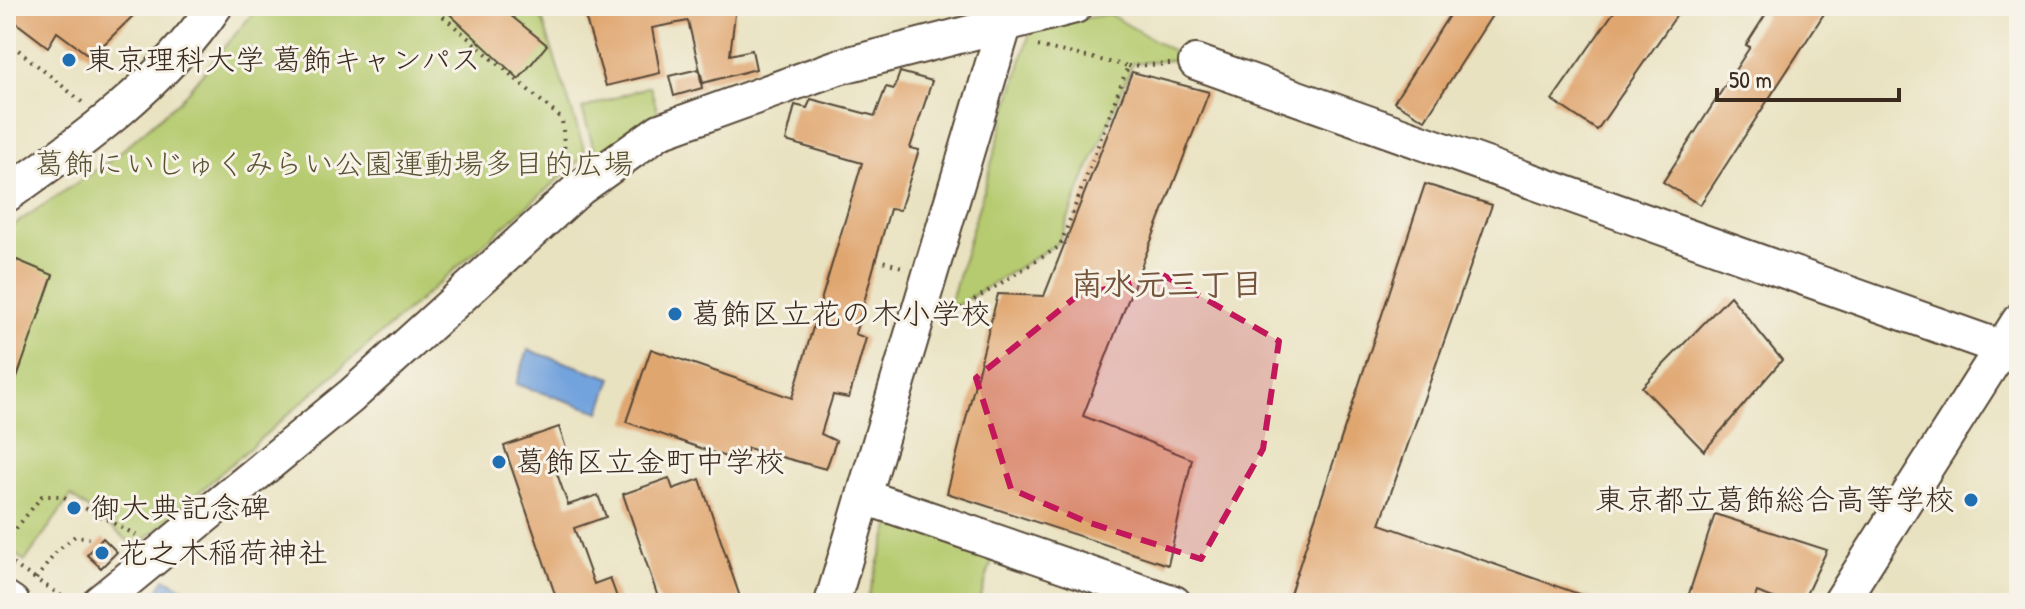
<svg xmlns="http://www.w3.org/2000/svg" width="2025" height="609" font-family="'Patrick Hand','Klee One',sans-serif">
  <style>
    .green { fill: #b6cb6f; stroke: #787a46; stroke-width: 2 }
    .water { fill: #73a3dd; stroke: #57667e; stroke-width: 2 }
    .building { fill: #e0a670 }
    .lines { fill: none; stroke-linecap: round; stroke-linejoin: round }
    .minor-casing { stroke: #554636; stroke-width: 38 }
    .path { stroke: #554636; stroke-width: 4; stroke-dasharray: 2 6; stroke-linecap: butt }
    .minor { stroke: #fff; stroke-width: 34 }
    .marked { fill: #c2185b; fill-opacity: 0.2; stroke: #c2185b; stroke-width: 6; stroke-dasharray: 16 10; stroke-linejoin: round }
    .poi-dot { fill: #1f6fb2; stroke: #f7f3e8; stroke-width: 3 }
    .labels { text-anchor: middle; stroke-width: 6; stroke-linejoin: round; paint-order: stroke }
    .poi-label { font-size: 30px; fill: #3b2a1e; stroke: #f7f3e8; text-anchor: start }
    .park-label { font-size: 30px; fill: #5a5232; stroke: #f7f3e8 }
    .neighbourhood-label { font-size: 32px; font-weight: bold; fill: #75553b; stroke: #f7f3e8 }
  </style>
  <rect width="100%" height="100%" fill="#f7f3e8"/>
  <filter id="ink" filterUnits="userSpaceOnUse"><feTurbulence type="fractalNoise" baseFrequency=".0125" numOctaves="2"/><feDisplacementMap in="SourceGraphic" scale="16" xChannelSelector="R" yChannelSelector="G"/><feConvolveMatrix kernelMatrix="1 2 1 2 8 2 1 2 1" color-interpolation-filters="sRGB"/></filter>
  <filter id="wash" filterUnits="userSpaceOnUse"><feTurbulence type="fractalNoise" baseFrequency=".006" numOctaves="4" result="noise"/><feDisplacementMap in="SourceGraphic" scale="32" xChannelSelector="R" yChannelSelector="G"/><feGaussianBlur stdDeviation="1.8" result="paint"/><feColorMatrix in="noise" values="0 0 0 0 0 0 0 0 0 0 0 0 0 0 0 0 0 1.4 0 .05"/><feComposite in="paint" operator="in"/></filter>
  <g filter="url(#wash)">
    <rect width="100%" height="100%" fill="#e9e2c1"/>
    <path class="green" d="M 259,6 L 538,6 L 586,155 L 136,547 L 71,496 L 25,561 L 6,548 L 6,230 L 111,160 L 181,99 Z
      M 1109,14 L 1186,59 L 1133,63 L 1058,243 L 948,311 L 1031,28 Z
      M 650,86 L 659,116 L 596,155 L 582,109 Z
      M 894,514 L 995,550 L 979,603 L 866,603 Z"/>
    <path class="water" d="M 528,350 L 612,378 L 600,412 L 516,384 Z
      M 165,578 L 209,603 L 151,603 Z"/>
    <g id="blocks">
      <path class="building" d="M 6,6 L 143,6 L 91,57 L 57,32 L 48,47 L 6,15 Z
        M 441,6 L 499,6 L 547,45 L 519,79 Z
        M 582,6 L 736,6 L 730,55 L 752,50 L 756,69 L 703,83 L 688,21 L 652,28 L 660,73 L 606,86 Z
        M 1455,6 L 1498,6 L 1425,120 L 1394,102 Z
        M 1618,6 L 1683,6 L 1597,130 L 1552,100 Z
        M 1771,6 L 1829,6 L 1700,205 L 1663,182 L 1750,47 L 1746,45 Z
        M 699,69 L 702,88 L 674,96 L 669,76 Z
        M 900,72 L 932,81 L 910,148 L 919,150 L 900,210 L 890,209 L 855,334 L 866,338 L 849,398 L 833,395 L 821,434 L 836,441 L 826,469 L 748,448 L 743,463 L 626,422 L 651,349 L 792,398 L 862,163 L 786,141 L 795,105 L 807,108 L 811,99 L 875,116 L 886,87 L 894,89 Z
        M 1132,72 L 1209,92 L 1083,416 L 1192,459 L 1168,565 L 947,493 L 998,294 L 1044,296 Z
        M 1425,184 L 1492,205 L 1380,524 L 1596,600 L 1595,603 L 1287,603 Z
        M 17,260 L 53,275 L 9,400 L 6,399 L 6,278 Z
        M 1730,296 L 1782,360 L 1704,451 L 1642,387 Z
        M 559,427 L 570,460 L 554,465 L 568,505 L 598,495 L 606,517 L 574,528 L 594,584 L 610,578 L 619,603 L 547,603 L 556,597 L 504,446 Z
        M 669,478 L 673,489 L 700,479 L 742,603 L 660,603 L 623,494 Z
        M 1715,514 L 1827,550 L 1802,603 L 1787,603 L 1757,592 L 1753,603 L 1686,603 Z
        M 103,538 L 117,552 L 101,568 L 87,555 Z"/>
    </g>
  </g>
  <g filter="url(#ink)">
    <use href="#blocks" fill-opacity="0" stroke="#554636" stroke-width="2"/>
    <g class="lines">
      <defs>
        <path id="minor" d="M 1196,62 L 2002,348
          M 6,195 C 83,141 162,84 215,6
          M 865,497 L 1174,603
          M 6,599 L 12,603
          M 99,603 L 351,396 L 580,188 L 660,131 L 838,67 L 1075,6
          M 832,603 L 1010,6
          M 1840,603 L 2019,321"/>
      </defs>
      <use href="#minor" class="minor-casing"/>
      <path class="path" d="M 431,6 L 562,119 L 566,166
        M 6,40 L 82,102
        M 1128,66 L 1170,64
        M 876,259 L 905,268
        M 947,317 L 1060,246 L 1128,66 L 1037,46
        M 6,541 L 42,496 L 62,496 L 136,535
        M 6,560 L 71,602
        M 36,579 L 57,551 L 75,536 L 89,538"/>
      <use href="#minor" class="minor"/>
    </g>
  </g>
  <path class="marked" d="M 1163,275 L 1279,341 L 1263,449 L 1201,559 L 1087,522 L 1011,489 L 976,378 L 1077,296 Z"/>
  <g class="poi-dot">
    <circle cx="69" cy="60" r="8"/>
    <circle cx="675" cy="314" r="8"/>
    <circle cx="499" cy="462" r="8"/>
    <circle cx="1971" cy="500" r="8"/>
    <circle cx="74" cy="508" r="8"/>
    <circle cx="102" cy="553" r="8"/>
  </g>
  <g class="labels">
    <g class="poi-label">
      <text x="85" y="70">東京理科大学 葛飾キャンパス</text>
      <text x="691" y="324">葛飾区立花の木小学校</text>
      <text x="515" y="472">葛飾区立金町中学校</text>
      <text x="1955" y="510" text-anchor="end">東京都立葛飾総合高等学校</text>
      <text x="90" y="518">御大典記念碑</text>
      <text x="118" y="563">花之木稲荷神社</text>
    </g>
    <g class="park-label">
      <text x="334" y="174">葛飾にいじゅくみらい公園運動場多目的広場</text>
    </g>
    <g class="neighbourhood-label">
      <text x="1167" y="295">南水元三丁目</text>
    </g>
  </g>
  <rect width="2025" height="609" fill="none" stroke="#f7f3e8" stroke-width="32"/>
  <path d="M1717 88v12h182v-12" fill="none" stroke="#3b2a1e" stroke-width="4"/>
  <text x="1729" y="88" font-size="24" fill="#3b2a1e" stroke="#f7f3e8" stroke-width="6" paint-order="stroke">50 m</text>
</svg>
